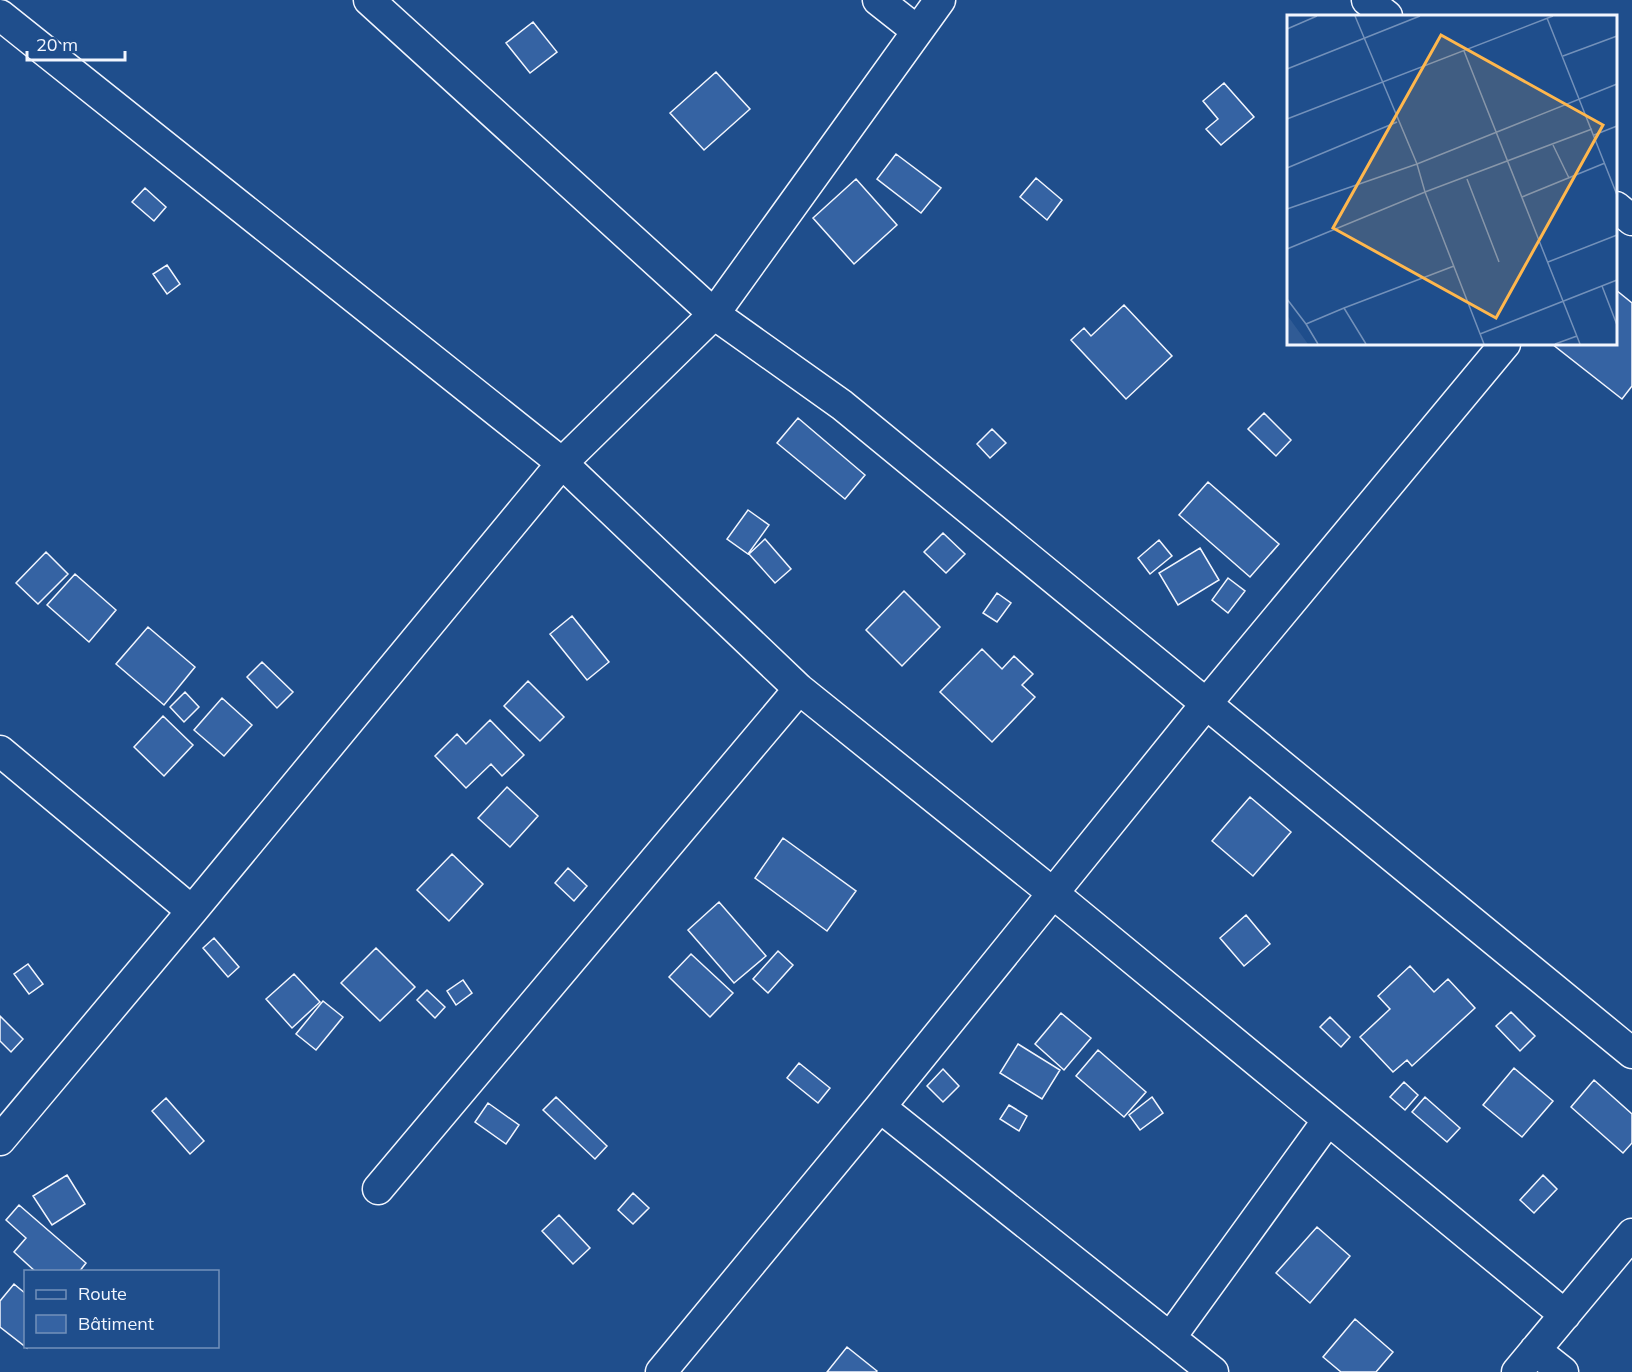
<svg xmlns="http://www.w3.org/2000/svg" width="1632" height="1372" font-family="Mulish,sans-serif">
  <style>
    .building { fill: #3563a3; stroke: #f2f6ff; stroke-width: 1.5 }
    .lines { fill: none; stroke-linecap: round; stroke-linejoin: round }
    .minor-casing { stroke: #f2f6ff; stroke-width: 33 }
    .minor { stroke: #1f4e8c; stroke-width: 30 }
    .inset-road { fill: none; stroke: #7391ba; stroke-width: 1.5 }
    .view { fill: #ffb74d; fill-opacity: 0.15; stroke: #ffb74d; stroke-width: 3 }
    .inset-edge { fill: none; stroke: #f2f6ff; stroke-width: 3 }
  </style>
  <rect width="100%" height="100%" fill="#1f4e8c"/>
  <path class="building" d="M 533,22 L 557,52 L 530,73 L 506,43 Z
    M 716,72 L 750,109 L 704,150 L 670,113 Z
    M 1224,83 L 1254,117 L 1221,145 L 1206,129 L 1218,119 L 1203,101 Z
    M 896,154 L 941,188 L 921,213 L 877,179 Z
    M 1036,178 L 1062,200 L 1047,220 L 1020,197 Z
    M 856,179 L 897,225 L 854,264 L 813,218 Z
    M 145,188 L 166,207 L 154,221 L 132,202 Z
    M 167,265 L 180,284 L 167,294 L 153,274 Z
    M 1616,290 L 1632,303 L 1632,386 L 1622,399 L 1552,344 L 1616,344 Z
    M 1124,305 L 1172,356 L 1126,399 L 1071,340 L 1084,328 L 1091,336 Z
    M 1264,413 L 1291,440 L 1276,456 L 1248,429 Z
    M 798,418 L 865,475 L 845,499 L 777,443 Z
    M 992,429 L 1006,443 L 990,458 L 977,444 Z
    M 1208,482 L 1279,544 L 1250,577 L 1179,515 Z
    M 748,510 L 769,525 L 748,554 L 727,539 Z
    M 943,533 L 965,554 L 946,573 L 924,552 Z
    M 765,539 L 791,569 L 775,583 L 749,554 Z
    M 1159,540 L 1172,556 L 1150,574 L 1138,558 Z
    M 1200,548 L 1219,580 L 1178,605 L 1159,573 Z
    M 46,552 L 68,574 L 38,604 L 16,583 Z
    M 75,574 L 116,610 L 89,642 L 47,605 Z
    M 1228,578 L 1245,591 L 1228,613 L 1212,600 Z
    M 904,591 L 940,627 L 902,666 L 866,630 Z
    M 997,593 L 1011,603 L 997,622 L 983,613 Z
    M 572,616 L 609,662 L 587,680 L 550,634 Z
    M 148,627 L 195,667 L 164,705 L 116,664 Z
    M 982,649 L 1002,669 L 1014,656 L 1033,674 L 1022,685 L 1035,697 L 992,742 L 940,692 Z
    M 262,662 L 293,692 L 277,708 L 247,677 Z
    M 528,681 L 564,717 L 540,741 L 504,706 Z
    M 185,692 L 199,707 L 184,722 L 170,707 Z
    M 222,698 L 252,725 L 224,756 L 194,730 Z
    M 163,716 L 193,745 L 164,776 L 134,747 Z
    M 490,720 L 524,755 L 502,776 L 491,764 L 466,788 L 435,756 L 457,734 L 466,744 Z
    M 507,787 L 538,816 L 510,847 L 478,818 Z
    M 1250,797 L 1291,832 L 1253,876 L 1212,841 Z
    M 783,838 L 856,891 L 827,931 L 755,878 Z
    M 452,854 L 483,884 L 449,921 L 417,890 Z
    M 568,868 L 587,886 L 574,901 L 555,883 Z
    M 719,902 L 766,956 L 734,983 L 688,930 Z
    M 1246,915 L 1270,944 L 1244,966 L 1220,938 Z
    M 214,938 L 239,967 L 228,977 L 203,948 Z
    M 376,948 L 415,987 L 380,1021 L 341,983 Z
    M 778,951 L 793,965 L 768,993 L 753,979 Z
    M 691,954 L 733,993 L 710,1017 L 669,977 Z
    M 28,964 L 43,984 L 29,994 L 14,974 Z
    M 1410,966 L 1434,992 L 1448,979 L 1475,1008 L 1412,1066 L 1407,1060 L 1393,1072 L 1360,1037 L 1390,1009 L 1378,996 Z
    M 294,974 L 320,1002 L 292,1028 L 266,999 Z
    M 463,980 L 472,993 L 456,1005 L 447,991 Z
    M 427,990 L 445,1007 L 435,1018 L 417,1000 Z
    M 323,1001 L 343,1017 L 316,1050 L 296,1034 Z
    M 1511,1012 L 1535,1036 L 1520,1051 L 1496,1026 Z
    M 1061,1013 L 1091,1038 L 1064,1070 L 1035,1044 Z
    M 0,1016 L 23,1039 L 11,1052 L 0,1041 Z
    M 1330,1017 L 1350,1037 L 1341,1047 L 1320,1027 Z
    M 1018,1044 L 1060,1070 L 1042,1099 L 1000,1073 Z
    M 1098,1050 L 1146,1092 L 1124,1117 L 1076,1076 Z
    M 799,1063 L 830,1088 L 818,1103 L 787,1078 Z
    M 1514,1068 L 1553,1101 L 1522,1137 L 1483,1105 Z
    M 943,1069 L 959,1086 L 943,1102 L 927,1086 Z
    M 1594,1080 L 1632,1114 L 1632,1143 L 1623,1153 L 1571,1107 Z
    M 1404,1082 L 1418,1095 L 1405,1110 L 1390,1097 Z
    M 556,1097 L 607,1146 L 595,1159 L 543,1110 Z
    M 1152,1097 L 1163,1113 L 1140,1130 L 1129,1115 Z
    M 1425,1097 L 1460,1128 L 1447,1142 L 1412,1112 Z
    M 166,1098 L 204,1141 L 190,1154 L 152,1111 Z
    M 488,1103 L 519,1125 L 506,1144 L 475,1122 Z
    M 1009,1105 L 1027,1116 L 1019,1131 L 1000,1119 Z
    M 67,1175 L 85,1204 L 52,1225 L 33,1196 Z
    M 1543,1175 L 1557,1189 L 1534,1213 L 1520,1200 Z
    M 633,1193 L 649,1208 L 633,1224 L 618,1210 Z
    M 19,1205 L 86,1263 L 79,1272 L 36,1272 L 14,1252 L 26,1238 L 6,1220 Z
    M 559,1215 L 590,1248 L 573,1264 L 542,1231 Z
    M 1317,1227 L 1350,1256 L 1310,1303 L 1276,1273 Z
    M 14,1284 L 26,1294 L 26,1346 L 28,1346 L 27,1348 L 0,1327 L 0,1301 Z
    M 1355,1319 L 1393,1352 L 1376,1372 L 1341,1372 L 1323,1357 Z
    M 847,1347 L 877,1371 L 876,1372 L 827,1372 Z"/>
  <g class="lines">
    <defs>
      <path id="minor" d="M 369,0 L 714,314 L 842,405 L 1632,1053
        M 878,0 L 916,30
        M 940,0 L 714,314 L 562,463 L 799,689 L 1054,894 L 1565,1315
        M 1367,0 L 1387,16
        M 0,15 L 562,463 L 192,911 L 0,1140
        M 1616,207 L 1632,220
        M 0,751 L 192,911
        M 880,1107 L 1213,1372
        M 378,1189 L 799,689
        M 1170,1338 L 1328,1120
        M 1535,1350 L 1563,1372
        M 661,1372 L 880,1107 L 1206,704 L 1505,344
        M 1517,1372 L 1632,1234"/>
    </defs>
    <use href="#minor" class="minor-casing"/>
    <use href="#minor" class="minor"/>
  </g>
  <g transform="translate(1287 15)">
    <rect width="330" height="330" fill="#1f4e8c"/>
    <path d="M 0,300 L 21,329 L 0,329 Z" fill="#305b95"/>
    <path class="inset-road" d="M 68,1 L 130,149 L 138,177 L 305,114M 260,3 L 330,180M 0,14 L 30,1M 177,36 L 293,329M 276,41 L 330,21M 0,54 L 133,1M 0,104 L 266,1M 307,120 L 330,111M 266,130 L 282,163M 0,153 L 110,107M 180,164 L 212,247M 235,182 L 318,148M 0,194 L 130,149 L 330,69M 0,234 L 138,177 L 197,329M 261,247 L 330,220M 315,271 L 330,310M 0,284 L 19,309 L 57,293 L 79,329M 57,293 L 167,251M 19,309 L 31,329M 193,319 L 330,265M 268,329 L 290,321"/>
    <path class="view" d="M 154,20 L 316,110 L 209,303 L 46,213 Z"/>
    <rect width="330" height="330" class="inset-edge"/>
  </g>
  <rect x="24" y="1270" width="195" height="78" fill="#1f4e8c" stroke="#7391ba" stroke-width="1.5"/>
  <rect x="36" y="1290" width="30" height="9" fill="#1f4e8c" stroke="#7391ba" stroke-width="1.5"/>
  <text x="78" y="1300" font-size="18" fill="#f2f6ff">Route</text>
  <rect x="36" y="1315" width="30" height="18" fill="#3563a3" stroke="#7391ba" stroke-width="1.5"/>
  <text x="78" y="1330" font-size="18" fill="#f2f6ff">Bâtiment</text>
  <path d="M27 51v9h98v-9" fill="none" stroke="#f2f6ff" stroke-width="3"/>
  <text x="36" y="51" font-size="18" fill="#f2f6ff" stroke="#1f4e8c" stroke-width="4.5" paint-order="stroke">20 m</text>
</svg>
